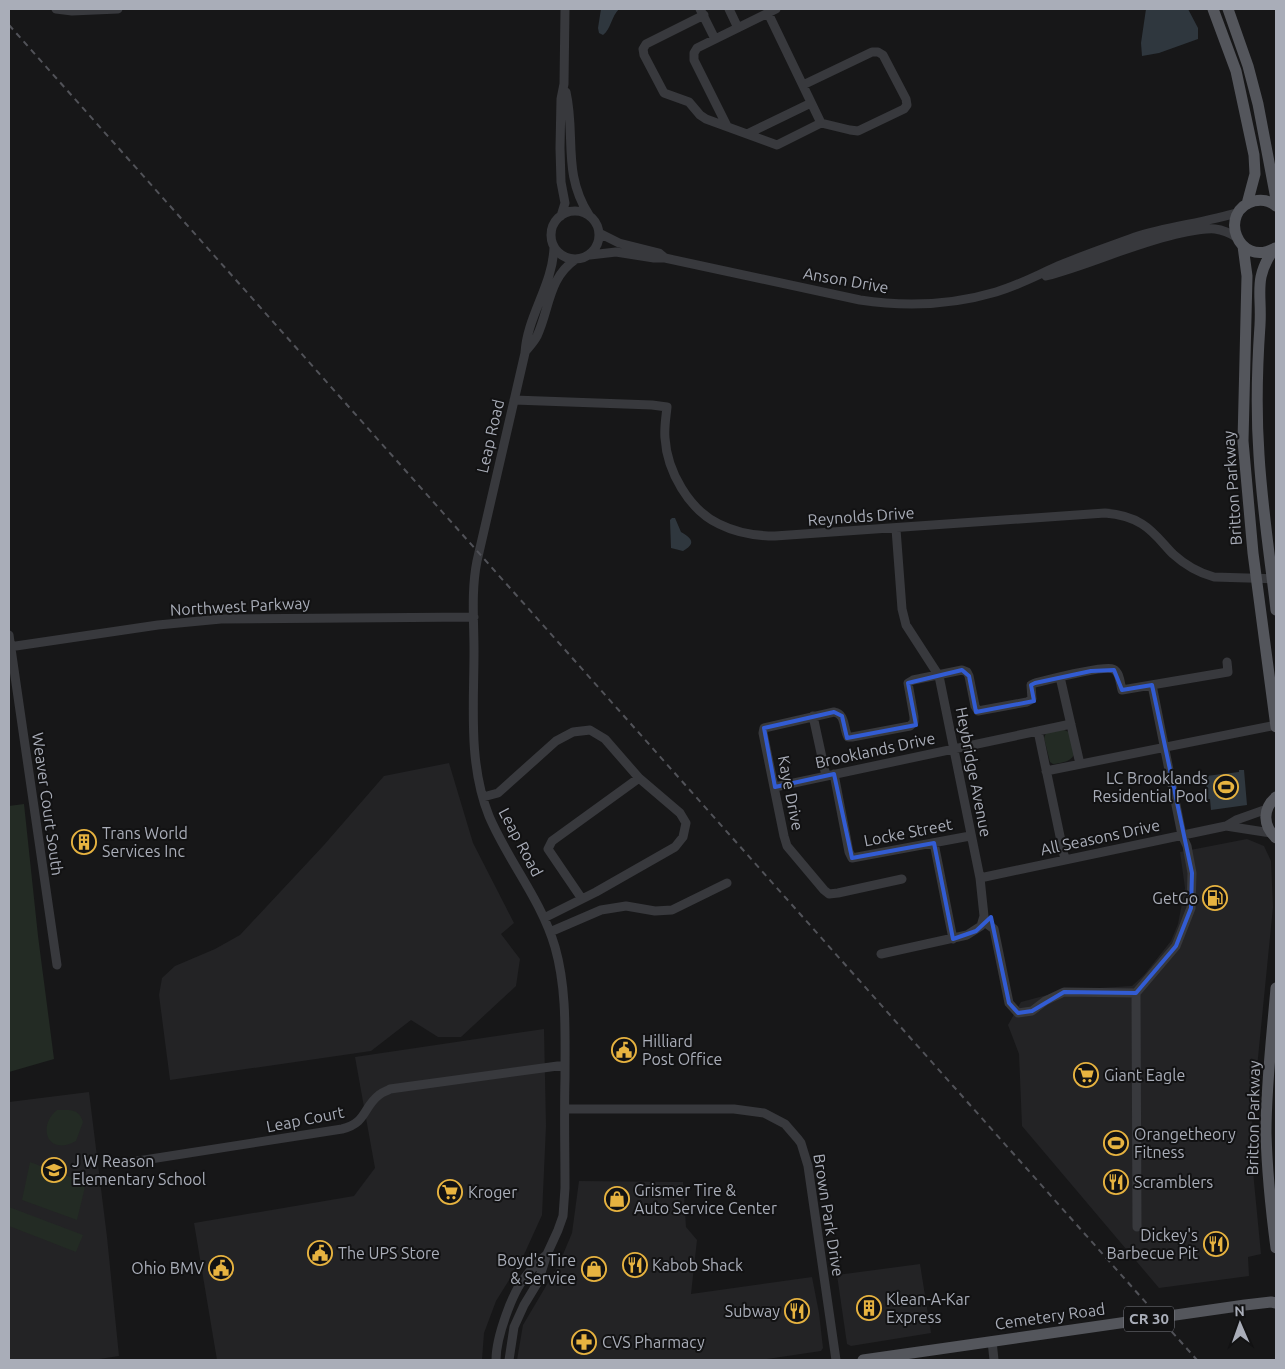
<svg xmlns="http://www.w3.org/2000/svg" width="1285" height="1369" font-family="Ubuntu,sans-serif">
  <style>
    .built { fill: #232325 }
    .green { fill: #232b24 }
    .water { fill: #2f373e }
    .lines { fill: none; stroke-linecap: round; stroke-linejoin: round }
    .minor { stroke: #38393d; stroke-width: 9 }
    .major { stroke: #54565c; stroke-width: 11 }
    .rail { stroke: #515258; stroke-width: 2; stroke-dasharray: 6 5; stroke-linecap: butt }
    .marked { fill: none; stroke: #325cd3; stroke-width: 4; stroke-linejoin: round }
    .labels { text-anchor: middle; stroke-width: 4; stroke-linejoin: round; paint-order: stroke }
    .shield { fill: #121213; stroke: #7c7e86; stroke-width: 1 }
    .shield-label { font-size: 15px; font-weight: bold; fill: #a9adb8 }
    .street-label { font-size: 16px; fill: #a9adb8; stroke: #121213 }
    .poi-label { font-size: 16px; fill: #a9adb8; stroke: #121213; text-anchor: start }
  </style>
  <rect width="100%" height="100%" fill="#171718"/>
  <path class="built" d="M 449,763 L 473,843 L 514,923 L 501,934 L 520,959 L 516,986 L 461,1037 L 438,1037 L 411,1020 L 371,1051 L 170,1080 L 159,995 L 162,978 L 175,966 L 215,949 L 240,935 L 324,845 L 384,776 Z
    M 1247,839 L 1264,846 L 1271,861 L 1273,907 L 1252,1118 L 1251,1151 L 1261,1254 L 1248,1257 L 1249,1276 L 1159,1288 L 1022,1126 L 1019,1054 L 1008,1025 L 1021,1002 L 1066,990 L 1132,986 L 1144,975 L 1171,941 L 1178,924 L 1185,888 L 1180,852 Z
    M 544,1029 L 546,1126 L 542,1215 L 522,1259 L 496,1301 L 484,1333 L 482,1360 L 217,1360 L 194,1223 L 354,1196 L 375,1168 L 355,1057 Z
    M 89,1092 L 107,1237 L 119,1356 L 93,1360 L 9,1360 L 9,1102 Z
    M 579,1181 L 683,1182 L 686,1227 L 697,1240 L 691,1294 L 812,1277 L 819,1313 L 823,1348 L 821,1351 L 760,1360 L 517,1360 L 523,1325 L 559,1264 L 572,1233 Z
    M 920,1264 L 931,1333 L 851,1346 L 847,1344 L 837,1275 Z"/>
  <path class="green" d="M 1062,729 L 1069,732 L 1074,755 C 1070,762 1061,763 1053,764 L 1050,762 L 1044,738 L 1046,733 Z
    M 24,804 L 38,936 L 54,1059 L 9,1072 L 9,806 Z
    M 57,1110 C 70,1110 79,1108 83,1122 L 76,1141 C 47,1157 37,1126 57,1110 Z
    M 30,1162 L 86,1183 L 77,1220 L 22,1200 Z
    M 9,1207 L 83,1235 L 76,1252 L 9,1226 Z"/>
  <path class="water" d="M 601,9 L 619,9 C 611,17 611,29 603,35 L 599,33 L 598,28 Z
    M 1146,9 L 1188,9 L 1198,28 L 1198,39 L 1159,53 L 1142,56 L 1141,43 Z
    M 672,518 L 675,518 L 681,532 C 691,538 697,543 683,551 L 671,548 L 670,520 Z
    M 1239,770 L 1244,770 L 1247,805 L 1211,810 L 1210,799 L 1207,799 L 1206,776 L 1239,772 Z"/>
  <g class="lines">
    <path class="minor" d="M 56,9 L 72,11 L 118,9
      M 700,9 L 715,39
      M 729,9 L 738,28
      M 768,13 L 821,123 L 850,130 L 858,131 L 904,109 L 907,105 L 906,99 L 883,55 L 878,52 L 872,52 L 803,85
      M 704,15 L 646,44 L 643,49 L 644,55 L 664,93 L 689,102 L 700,115 L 706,119 L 777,145 L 821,123
      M 566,92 C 576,136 562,173 589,215
      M 727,126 L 694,60 L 694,53 L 697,48 L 776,9
      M 747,134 L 811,103
      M551 235a24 24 0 1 1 48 0a24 24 0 1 1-48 0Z
      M 561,216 L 565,203 L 561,182 L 560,148 L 561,99 L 564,84 L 565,9
      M 599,233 L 619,243 L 659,253 L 665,258
      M 590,255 L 616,252 L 654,258 L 665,258 L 860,300 C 905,307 952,305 996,292 C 1020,285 1041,273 1063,264 C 1087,254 1111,246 1135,237 C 1169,226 1205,223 1239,212
      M 1046,276 C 1092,264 1134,243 1181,233 C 1192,231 1204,228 1215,229 C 1223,230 1230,233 1236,237
      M 525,352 C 529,347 534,342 537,336 C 550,308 548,278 576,259
      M 514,400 L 652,405 L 667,407 C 666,417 664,428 665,438 C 667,471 689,510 719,524 C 737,533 755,536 775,536 L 1105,513 C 1118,514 1131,517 1142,524 C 1155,532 1163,544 1173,554 C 1185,565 1199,573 1214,577 L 1276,579
      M 9,635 L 57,965
      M 9,647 L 158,625 L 221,619 L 474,617
      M 1060,677 L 1080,764
      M 813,716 L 826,776
      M 1038,731 L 1065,860
      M 1046,771 L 1276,725
      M 834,774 L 849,852 L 852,858 L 970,836
      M 775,787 L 1071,724
      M 483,797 L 498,793 L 556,741 L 573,732 L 590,730 L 605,739 L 639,778 L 680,813 L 686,823 L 683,837 L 675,847 L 596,892 L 544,918
      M 1226,826 L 1271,833
      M 934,843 L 953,939
      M 980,878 L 1226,826 L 1236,820 L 1267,809
      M 902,879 L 838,893 L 829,894 L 824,890 L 787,846 L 784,836 L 763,733 L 764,728 L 834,712 C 846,714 843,728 848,737 L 852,737 L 910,726 L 914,722 L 914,717 L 908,683 L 913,680 L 962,670 L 967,672 L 969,676 L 975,706 L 978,711 L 1027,702 L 1032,699 L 1031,685 L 1035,683 C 1047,680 1104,665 1113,669 C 1120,672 1120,683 1122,690 L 1228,672 L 1227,662
      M 582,899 L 548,849 L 552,841 L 639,778
      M 983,921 L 994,929 L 1009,1003 L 1018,1013 L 1032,1011 L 1045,1001 L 1064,992 L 1136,993
      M 550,932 L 601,910 L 626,906 L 655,911 L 672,910 L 727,883
      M 881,954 L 967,935 L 981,926 L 984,916 L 980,878 L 939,676 L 906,625 L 902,609 L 896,529
      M 565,1109 L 734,1109 L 764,1113 L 785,1124 L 798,1139 L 801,1143 L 808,1166 L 836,1360
      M 125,1163 L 342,1129 C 367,1123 363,1107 379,1095 C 382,1092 387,1091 390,1089 L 565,1065
      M 1137,1227 L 1136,993 L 1176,946 L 1191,908 L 1192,873 L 1187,846 L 1182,835 L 1152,685
      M 992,1341 L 994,1360
      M 496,1360 C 496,1338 512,1292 526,1276 C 531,1269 539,1262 545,1256
      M 509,1360 L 514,1327 L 524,1305 L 538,1282 L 547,1254 L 558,1230 L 563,1216 L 565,1188 C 565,1151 564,1115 565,1078 C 565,1034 567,989 555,947 C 541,899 508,861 489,816 C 468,764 474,706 474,651 C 474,621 471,591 477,561 L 525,353 C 527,316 553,285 554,247"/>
    <path class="major" d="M 1213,9 L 1236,71 L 1254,155 L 1255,174 L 1247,204
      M 1228,9 L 1248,66 L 1258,104 L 1276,199
      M 1243,246 L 1247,276 L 1243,441 L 1253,553 L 1276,727
      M 1275,248 C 1238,269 1217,211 1254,201 C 1262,199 1270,201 1276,206
      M 1274,249 C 1253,279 1262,292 1260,325 C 1257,368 1256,412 1259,455 C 1262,506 1270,558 1276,610
      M 1276,797 C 1262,809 1263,826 1276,838
      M 1276,988 C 1272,1036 1266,1085 1266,1133 C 1267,1172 1271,1210 1276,1248
      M 863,1360 L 1245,1305 L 1271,1302 L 1276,1303"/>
    <path class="rail" d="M 9,25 L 1197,1360"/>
  </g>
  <path class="marked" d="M 962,670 L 969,676 L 976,712 L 1034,701 L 1031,685 L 1035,683 L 1091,671 L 1114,670 L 1122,690 L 1152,685 L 1192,873 L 1191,908 L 1176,946 L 1136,993 L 1064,992 L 1032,1011 L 1018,1013 L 1009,1003 L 991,917 L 976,931 L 953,939 L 934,843 L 852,858 L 834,774 L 775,787 L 764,728 L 834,712 L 842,716 L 847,738 L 916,725 L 908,683 Z"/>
  <defs>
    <symbol id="stadium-ring" viewBox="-11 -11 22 22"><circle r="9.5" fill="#121213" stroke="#e7b340" stroke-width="1.5"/><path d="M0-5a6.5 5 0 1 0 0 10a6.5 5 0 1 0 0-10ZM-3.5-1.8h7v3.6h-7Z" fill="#e7b340"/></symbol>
    <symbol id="building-ring" viewBox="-11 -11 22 22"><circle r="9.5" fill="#121213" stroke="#e7b340" stroke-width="1.5"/><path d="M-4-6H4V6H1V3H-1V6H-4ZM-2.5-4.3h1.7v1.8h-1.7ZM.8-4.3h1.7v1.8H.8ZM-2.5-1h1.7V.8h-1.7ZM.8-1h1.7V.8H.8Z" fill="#e7b340"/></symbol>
    <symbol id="fuel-ring" viewBox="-11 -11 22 22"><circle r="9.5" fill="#121213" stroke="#e7b340" stroke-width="1.5"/><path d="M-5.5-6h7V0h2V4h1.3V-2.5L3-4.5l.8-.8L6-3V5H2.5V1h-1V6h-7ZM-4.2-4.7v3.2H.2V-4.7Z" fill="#e7b340"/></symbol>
    <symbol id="civic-ring" viewBox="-11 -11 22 22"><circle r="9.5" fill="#121213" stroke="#e7b340" stroke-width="1.5"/><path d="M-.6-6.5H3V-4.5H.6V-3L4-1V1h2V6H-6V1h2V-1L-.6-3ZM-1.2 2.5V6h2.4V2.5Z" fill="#e7b340"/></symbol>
    <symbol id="supermarket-ring" viewBox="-11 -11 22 22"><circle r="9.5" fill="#121213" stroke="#e7b340" stroke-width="1.5"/><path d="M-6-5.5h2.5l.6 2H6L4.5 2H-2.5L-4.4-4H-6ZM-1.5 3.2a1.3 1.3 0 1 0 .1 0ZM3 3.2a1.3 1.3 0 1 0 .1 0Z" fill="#e7b340"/></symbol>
    <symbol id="school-ring" viewBox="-11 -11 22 22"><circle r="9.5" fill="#121213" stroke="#e7b340" stroke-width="1.5"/><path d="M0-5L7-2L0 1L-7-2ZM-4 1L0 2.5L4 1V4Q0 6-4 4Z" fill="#e7b340"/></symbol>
    <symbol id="restaurant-ring" viewBox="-11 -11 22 22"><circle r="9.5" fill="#121213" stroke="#e7b340" stroke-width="1.5"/><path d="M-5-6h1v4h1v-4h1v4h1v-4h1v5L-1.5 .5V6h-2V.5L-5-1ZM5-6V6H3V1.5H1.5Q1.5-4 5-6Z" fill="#e7b340"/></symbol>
    <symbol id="shop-ring" viewBox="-11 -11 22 22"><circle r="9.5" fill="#121213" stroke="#e7b340" stroke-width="1.5"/><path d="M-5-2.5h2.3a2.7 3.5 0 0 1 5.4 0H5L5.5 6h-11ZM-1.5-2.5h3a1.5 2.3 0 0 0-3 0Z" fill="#e7b340"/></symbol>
    <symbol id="pharmacy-ring" viewBox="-11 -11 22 22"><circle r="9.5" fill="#121213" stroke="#e7b340" stroke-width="1.5"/><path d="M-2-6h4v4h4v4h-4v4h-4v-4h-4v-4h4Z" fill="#e7b340"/></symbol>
  </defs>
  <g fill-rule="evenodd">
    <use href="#stadium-ring" x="1212" y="773" width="28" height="28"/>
    <use href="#building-ring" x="70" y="828" width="28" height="28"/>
    <use href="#fuel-ring" x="1201" y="884" width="28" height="28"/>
    <use href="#civic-ring" x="610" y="1036" width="28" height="28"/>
    <use href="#supermarket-ring" x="1072" y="1061" width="28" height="28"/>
    <use href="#stadium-ring" x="1102" y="1129" width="28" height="28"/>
    <use href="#school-ring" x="40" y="1156" width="28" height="28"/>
    <use href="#restaurant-ring" x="1102" y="1168" width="28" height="28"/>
    <use href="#supermarket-ring" x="436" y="1178" width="28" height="28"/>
    <use href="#shop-ring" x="603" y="1185" width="28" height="28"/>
    <use href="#restaurant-ring" x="1202" y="1230" width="28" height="28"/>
    <use href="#civic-ring" x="306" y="1239" width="28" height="28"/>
    <use href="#restaurant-ring" x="621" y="1251" width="28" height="28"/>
    <use href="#civic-ring" x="207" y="1254" width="28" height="28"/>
    <use href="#shop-ring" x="580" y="1255" width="28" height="28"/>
    <use href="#building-ring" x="855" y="1294" width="28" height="28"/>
    <use href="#restaurant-ring" x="783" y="1297" width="28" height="28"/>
    <use href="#pharmacy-ring" x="570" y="1328" width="28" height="28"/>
  </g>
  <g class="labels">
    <rect class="shield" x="1124" y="1306.5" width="50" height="25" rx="4"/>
    <g class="shield-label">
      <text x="1149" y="1324">CR 30</text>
    </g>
    <g class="street-label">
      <text transform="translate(846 280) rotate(10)" y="6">Anson Drive</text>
      <text transform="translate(490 436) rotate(-77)" y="6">Leap Road</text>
      <text transform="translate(1232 488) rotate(-94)" y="6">Britton Parkway</text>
      <text transform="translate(861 516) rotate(-4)" y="6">Reynolds Drive</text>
      <text transform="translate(240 606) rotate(-3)" y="6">Northwest Parkway</text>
      <text transform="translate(875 750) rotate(-12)" y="6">Brooklands Drive</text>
      <text transform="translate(974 772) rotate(79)" y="6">Heybridge Avenue</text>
      <text transform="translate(791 793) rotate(79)" y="6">Kaye Drive</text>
      <text transform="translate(48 804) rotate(82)" y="6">Weaver Court South</text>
      <text transform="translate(908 832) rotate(-11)" y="6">Locke Street</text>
      <text transform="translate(1100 837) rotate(-12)" y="6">All Seasons Drive</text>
      <text transform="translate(521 842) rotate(62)" y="6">Leap Road</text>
      <text transform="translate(1253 1118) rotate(-89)" y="6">Britton Parkway</text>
      <text transform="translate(305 1119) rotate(-11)" y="6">Leap Court</text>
      <text transform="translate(829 1215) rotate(81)" y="6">Brown Park Drive</text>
      <text transform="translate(1050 1316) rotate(-8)" y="6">Cemetery Road</text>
    </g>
    <g class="poi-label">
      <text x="1208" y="784" text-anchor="end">LC Brooklands<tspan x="1208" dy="18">Residential Pool</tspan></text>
      <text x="102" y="839">Trans World<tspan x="102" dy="18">Services Inc</tspan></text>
      <text x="1198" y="904" text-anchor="end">GetGo</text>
      <text x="642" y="1047">Hilliard<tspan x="642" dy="18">Post Office</tspan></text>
      <text x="1104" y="1081">Giant Eagle</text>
      <text x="1134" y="1140">Orangetheory<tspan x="1134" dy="18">Fitness</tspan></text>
      <text x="72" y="1167">J W Reason<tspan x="72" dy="18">Elementary School</tspan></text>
      <text x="1134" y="1188">Scramblers</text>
      <text x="634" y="1196">Grismer Tire &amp;<tspan x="634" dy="18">Auto Service Center</tspan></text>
      <text x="468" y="1198">Kroger</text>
      <text x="1198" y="1241" text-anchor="end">Dickey's<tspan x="1198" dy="18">Barbecue Pit</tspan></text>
      <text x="338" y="1259">The UPS Store</text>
      <text x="576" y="1266" text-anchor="end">Boyd's Tire<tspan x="576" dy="18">&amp; Service</tspan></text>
      <text x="652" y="1271">Kabob Shack</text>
      <text x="204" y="1274" text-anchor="end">Ohio BMV</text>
      <text x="886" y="1305">Klean-A-Kar<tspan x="886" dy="18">Express</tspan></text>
      <text x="780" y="1317" text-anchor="end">Subway</text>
      <text x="602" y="1348">CVS Pharmacy</text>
    </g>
  </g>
  <rect width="1285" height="1369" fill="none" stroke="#a9adb8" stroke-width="20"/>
  <g transform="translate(1240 1324) rotate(358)" stroke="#121213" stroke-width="4" paint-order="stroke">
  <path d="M0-4L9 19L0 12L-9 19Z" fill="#a9adb8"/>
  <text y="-8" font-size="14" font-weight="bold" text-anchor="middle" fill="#a9adb8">N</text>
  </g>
</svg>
